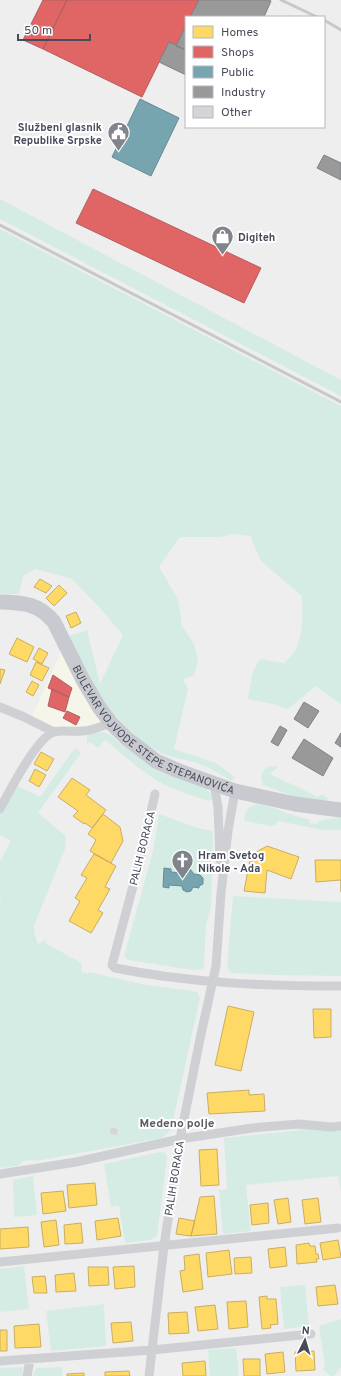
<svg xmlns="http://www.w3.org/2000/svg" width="341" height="1376" font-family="Overpass,sans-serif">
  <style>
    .commercial { fill: #f5f5ea }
    .green { fill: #d4ece4 }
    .homes { fill: #ffd966; stroke: #c8ae62 }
    .shops { fill: #e06666; stroke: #b25e62 }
    .public { fill: #76a5af; stroke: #688a95 }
    .industry { fill: #999; stroke: #808286 }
    .building { fill: #d5d5d7; stroke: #e0e0e1 }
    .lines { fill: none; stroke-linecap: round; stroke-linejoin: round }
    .minor { stroke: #cfd0d4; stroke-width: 9 }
    .primary { stroke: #c9cacf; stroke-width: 15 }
    .rail { stroke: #c7c8ca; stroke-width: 3 }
    .labels { text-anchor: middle; stroke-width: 4; stroke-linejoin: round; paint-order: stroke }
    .poi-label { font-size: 11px; font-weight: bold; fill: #474b59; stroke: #fff; text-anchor: start }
    .street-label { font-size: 11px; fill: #474b59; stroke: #fff }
    .neighbourhood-label { font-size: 12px; font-weight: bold; fill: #5a5c62; stroke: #fff }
  </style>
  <rect width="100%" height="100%" fill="#efeeee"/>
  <path class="commercial" d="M 63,647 L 104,723 L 86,729 L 54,728 L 31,718 Z"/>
  <path class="green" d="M 0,199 L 341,380 L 341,396 L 0,219 Z
    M 0,229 L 341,406 L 341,704 L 316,686 L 288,709 L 273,704 L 248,699 L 253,671 L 260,659 L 284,663 C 288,659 292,655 295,651 C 303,636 303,612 302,596 L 261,561 L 250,536 L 233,534 L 220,537 L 180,537 L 159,567 L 178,599 L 182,626 L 194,644 L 198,662 L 193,676 L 183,679 L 188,689 L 174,749 L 216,763 L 235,777 L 232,781 C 221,775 209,767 197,763 C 184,759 171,758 159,752 C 114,729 90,678 66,637 L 87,630 L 100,684 L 123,635 L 98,606 L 72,579 L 36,569 L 23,576 L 19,594 L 0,594 Z
    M 101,732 L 109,734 L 122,745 L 156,768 L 205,787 L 210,793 L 212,799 L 209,801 C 194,796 179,792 165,785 C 143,774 124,755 105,740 L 98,748 L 90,742 L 87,745 L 87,735 Z
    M 75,748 L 81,753 L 38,813 L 66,836 L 65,849 L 34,926 L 35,936 L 38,944 L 45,940 L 47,944 L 78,961 L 82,965 L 81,972 L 88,974 L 89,972 L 146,985 L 193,991 L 197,992 L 200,998 L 172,1125 L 169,1132 L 162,1138 L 36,1161 L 33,1160 L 22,1161 L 18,1166 L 0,1168 L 0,901 L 1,897 L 0,897 L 0,861 L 11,841 L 0,835 L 0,813 L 17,786 L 40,797 Z
    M 275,766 L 278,767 L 270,774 L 318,797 L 322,794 L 328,798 L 327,800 L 321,802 L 299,798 L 263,785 L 261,778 L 262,772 L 267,767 Z
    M 257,804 C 275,806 291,817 309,819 L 310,823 L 317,824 L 318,821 L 341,817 L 341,830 L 323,830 L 278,821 L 275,825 L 271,826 L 244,821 C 245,811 247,807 257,804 Z
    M 159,814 L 198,828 L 213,831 L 211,908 L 206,924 L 204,965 L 203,969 L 193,970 L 128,960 L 124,956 L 153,851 Z
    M 233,896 L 341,902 L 341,976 L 274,975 L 233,973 L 229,971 L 227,965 Z
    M 301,1127 L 341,1128 L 341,1192 L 338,1176 L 246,1185 L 251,1231 L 223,1234 L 219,1190 L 227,1189 L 224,1138 L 301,1130 Z
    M 160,1152 L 165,1153 L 167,1158 L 157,1236 L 150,1240 L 125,1243 L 119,1206 L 111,1207 L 104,1164 Z
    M 33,1176 L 37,1215 L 14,1217 L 13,1180 Z
    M 24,1266 L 29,1309 L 0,1312 L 0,1269 Z
    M 305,1285 L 309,1326 L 284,1329 L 280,1287 Z
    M 104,1304 L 106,1346 L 51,1351 L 46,1311 Z
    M 341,1319 L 341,1367 L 334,1376 L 331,1376 L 323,1370 L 325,1366 L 319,1326 Z
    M 236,1348 L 239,1376 L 210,1376 L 208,1350 Z
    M 23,1367 L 22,1376 L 0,1376 L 0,1368 Z
    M 62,1367 L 63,1376 L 33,1376 L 34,1372 L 37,1368 Z"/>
  <path class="homes" d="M 40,579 L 52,586 L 46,593 L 34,587 Z
    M 59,585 L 67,593 L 54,606 L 46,598 Z
    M 76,612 L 81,623 L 71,628 L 66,616 Z
    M 17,638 L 34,647 L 27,662 L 9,654 Z
    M 39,648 L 48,653 L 42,664 L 33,659 Z
    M 36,662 L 49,668 L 42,681 L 30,675 Z
    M 0,669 L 5,670 L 0,684 Z
    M 32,681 L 39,685 L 33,696 L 26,692 Z
    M 41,752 L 54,759 L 47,771 L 34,764 Z
    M 35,769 L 46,775 L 39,787 L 29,781 Z
    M 72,778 L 90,790 L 86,795 L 106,810 L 92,828 L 85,823 L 84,824 L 73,816 L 78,811 L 58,797 Z
    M 103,814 L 120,827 L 123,841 L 111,863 L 90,851 L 96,840 L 88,834 Z
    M 267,846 L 299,857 L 291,879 L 267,870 L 265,893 L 244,891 L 251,855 Z
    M 94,854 L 116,866 L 105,887 L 110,889 L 98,910 L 103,913 L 91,933 L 69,921 L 80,901 L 75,898 L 87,878 L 81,875 Z
    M 315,860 L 341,860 L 341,892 L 341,880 L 316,882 Z
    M 228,1006 L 254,1012 L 241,1071 L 215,1065 Z
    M 313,1009 L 331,1009 L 331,1037 L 314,1038 Z
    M 249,1090 L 249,1095 L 264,1094 L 265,1111 L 209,1114 L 207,1093 Z
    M 217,1149 L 219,1185 L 201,1186 L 199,1150 Z
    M 95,1183 L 97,1205 L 69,1208 L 67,1185 Z
    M 63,1191 L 66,1211 L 43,1214 L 41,1193 Z
    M 214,1196 L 217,1234 L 191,1236 L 200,1197 Z
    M 288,1198 L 291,1222 L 278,1224 L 274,1200 Z
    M 318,1198 L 321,1222 L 305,1224 L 302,1200 Z
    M 268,1203 L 269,1223 L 252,1225 L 250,1205 Z
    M 118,1218 L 121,1236 L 97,1240 L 95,1221 Z
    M 179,1218 L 195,1221 L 191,1236 L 176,1234 Z
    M 56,1220 L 59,1245 L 44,1247 L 41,1222 Z
    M 81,1223 L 83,1243 L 65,1244 L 64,1225 Z
    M 28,1227 L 29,1247 L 0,1249 L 0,1229 Z
    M 338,1240 L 341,1257 L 323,1260 L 320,1243 Z
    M 309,1243 L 310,1246 L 315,1246 L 316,1254 L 318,1254 L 319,1259 L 316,1259 L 317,1262 L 297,1264 L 296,1245 Z
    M 285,1247 L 287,1266 L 270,1268 L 268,1249 Z
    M 229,1250 L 232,1274 L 208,1277 L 206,1253 Z
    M 199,1254 L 203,1289 L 183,1292 L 180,1271 L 185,1270 L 184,1256 Z
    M 251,1257 L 252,1273 L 235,1274 L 234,1258 Z
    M 134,1266 L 135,1287 L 115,1289 L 113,1267 Z
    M 88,1267 L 108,1267 L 109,1285 L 89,1286 Z
    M 74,1273 L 76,1291 L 56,1292 L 55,1275 Z
    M 45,1276 L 47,1293 L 34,1293 L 32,1277 Z
    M 335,1285 L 338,1304 L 318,1306 L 316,1287 Z
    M 267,1296 L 267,1299 L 276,1299 L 278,1324 L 270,1325 L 271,1328 L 262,1329 L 259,1297 Z
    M 246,1301 L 248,1327 L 229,1329 L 227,1302 Z
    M 215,1305 L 218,1329 L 198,1331 L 195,1307 Z
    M 187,1312 L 189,1333 L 169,1334 L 168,1313 Z
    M 131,1322 L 133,1341 L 113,1343 L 111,1323 Z
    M 39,1324 L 41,1347 L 15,1348 L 14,1326 Z
    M 0,1330 L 7,1330 L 7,1351 L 0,1351 Z
    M 314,1351 L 315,1370 L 296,1371 L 295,1352 Z
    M 283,1352 L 285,1372 L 267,1374 L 265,1354 Z
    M 243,1359 L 260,1359 L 260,1376 L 244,1376 Z
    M 205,1361 L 206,1376 L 183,1376 L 182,1363 Z
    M 129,1371 L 130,1376 L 105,1376 L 105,1372 Z
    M 84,1373 L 84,1376 L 67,1376 L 67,1374 Z"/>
  <path class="shops" d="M 43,0 L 67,0 L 43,49 L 23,40 Z
    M 67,0 L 199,0 L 190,17 L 186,17 L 186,26 L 176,46 L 169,42 L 142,97 L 43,49 Z
    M 93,189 L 261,268 L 244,303 L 76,223 Z
    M 53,675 L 72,688 L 69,697 L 48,688 Z
    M 52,689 L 69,697 L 65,712 L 48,706 Z
    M 67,711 L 80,717 L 76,725 L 63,718 Z"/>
  <path class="public" d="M 140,99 L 179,118 L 151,176 L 112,157 Z
    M 164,868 L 171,869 L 171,872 L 183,873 L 188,869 L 190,869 L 194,874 L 200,875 L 203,878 L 203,884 L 199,886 L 199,888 L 193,887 L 191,891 L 187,892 L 183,890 L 182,886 L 169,885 L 169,888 L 163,887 Z"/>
  <path class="industry" d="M 199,0 L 269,0 L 271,1 L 264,17 L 190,17 Z
    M 186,26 L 186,50 L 176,46 Z
    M 169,42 L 186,50 L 186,75 L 159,62 Z
    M 324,155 L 341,163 L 341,180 L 317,168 Z
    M 304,702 L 319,711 L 308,728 L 294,719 Z
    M 280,726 L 287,730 L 278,746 L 271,742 Z
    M 341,733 L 341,747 L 335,743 Z
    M 304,739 L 333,758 L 323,776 L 292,758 Z"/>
  <path class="building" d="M 111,1127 L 118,1129 L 117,1135 L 110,1134 Z"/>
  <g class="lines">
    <path class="minor" d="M 0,707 L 24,717 L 54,732
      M 214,784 L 218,807 L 220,860
      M 155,794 L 141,856 L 112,965 L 115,968 C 189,983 265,986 341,986
      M 0,809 C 9,792 37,737 54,732 C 60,730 74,732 82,731 C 92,731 101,726 111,723
      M 0,1174 L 76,1162 L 180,1139 L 252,1128 L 299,1124 L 331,1127 L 341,1126
      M 0,1262 L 338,1228
      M 0,1361 L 152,1350 L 311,1334
      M 27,1376 L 30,1360
      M 149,1376 L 164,1246 L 180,1139 L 200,1039 L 216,966 L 221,893 L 228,831 L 235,791"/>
    <path class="primary" id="s1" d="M 0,602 C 24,603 38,603 54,622 L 83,680 L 99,707 L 111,723 L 126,738 L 156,761 L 179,771 L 235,791 L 295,804 L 341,810"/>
    <path class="rail" d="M 281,0 L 317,17
      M 324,20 L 341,30
      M 0,225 L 341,402"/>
  </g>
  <defs>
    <symbol id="civic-pin" viewBox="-11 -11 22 30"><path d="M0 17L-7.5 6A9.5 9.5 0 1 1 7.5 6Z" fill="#82848d" stroke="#fff"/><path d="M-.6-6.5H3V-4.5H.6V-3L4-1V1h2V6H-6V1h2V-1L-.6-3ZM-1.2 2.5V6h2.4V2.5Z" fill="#fff"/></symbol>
    <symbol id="shop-pin" viewBox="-11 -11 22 30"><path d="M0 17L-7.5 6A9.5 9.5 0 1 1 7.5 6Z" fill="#82848d" stroke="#fff"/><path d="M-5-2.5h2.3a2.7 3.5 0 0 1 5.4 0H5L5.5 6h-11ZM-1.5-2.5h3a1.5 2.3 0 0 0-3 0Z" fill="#fff"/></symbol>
    <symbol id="church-pin" viewBox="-11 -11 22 30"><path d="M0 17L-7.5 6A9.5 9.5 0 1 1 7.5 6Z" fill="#82848d" stroke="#fff"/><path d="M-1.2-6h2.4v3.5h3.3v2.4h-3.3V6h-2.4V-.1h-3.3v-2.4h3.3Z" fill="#fff"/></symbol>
  </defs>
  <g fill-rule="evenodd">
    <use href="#civic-pin" x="106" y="120" width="25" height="34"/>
    <use href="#shop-pin" x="210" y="224" width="25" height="34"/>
    <use href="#church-pin" x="170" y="848" width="25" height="34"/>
  </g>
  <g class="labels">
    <g class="poi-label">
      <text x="102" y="131" text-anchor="end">Službeni glasnik<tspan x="102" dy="13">Republike Srpske</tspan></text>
      <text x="238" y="241">Digiteh</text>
      <text x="198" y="859">Hram Svetog<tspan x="198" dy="13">Nikole - Ada</tspan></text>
    </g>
    <g class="street-label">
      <text dy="4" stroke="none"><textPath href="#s1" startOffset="214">BULEVAR VOJVODE STEPE STEPANOVIĆA</textPath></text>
      <text transform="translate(142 848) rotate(-76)" y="4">PALIH BORACA</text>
      <text transform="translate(174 1178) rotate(-81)" y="4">PALIH BORACA</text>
    </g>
    <g class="neighbourhood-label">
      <text x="177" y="1127">Medeno polje</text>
    </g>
  </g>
  <rect x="185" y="16" width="140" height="112" fill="#ffffff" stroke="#b5b7bd"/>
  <rect x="193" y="26" width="20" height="12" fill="#ffd966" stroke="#b5b7bd"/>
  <text x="221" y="36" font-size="12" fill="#474b59">Homes</text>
  <rect x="193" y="46" width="20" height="12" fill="#e06666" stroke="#b5b7bd"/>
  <text x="221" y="56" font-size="12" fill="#474b59">Shops</text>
  <rect x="193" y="66" width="20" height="12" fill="#76a5af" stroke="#b5b7bd"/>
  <text x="221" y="76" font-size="12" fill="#474b59">Public</text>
  <rect x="193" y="86" width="20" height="12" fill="#999999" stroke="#b5b7bd"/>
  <text x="221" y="96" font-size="12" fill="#474b59">Industry</text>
  <rect x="193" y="106" width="20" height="12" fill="#d5d5d7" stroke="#b5b7bd"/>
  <text x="221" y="116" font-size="12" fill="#474b59">Other</text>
  <g transform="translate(305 1340) rotate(5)" stroke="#ffffff" stroke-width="3" paint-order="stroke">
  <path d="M0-3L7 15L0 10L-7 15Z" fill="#474b59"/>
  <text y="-6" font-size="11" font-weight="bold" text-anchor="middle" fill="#474b59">N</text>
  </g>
  <path d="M18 34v6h72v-6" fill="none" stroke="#474b59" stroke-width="2"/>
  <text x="24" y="34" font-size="12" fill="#474b59" stroke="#ffffff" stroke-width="3" paint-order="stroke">50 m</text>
</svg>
